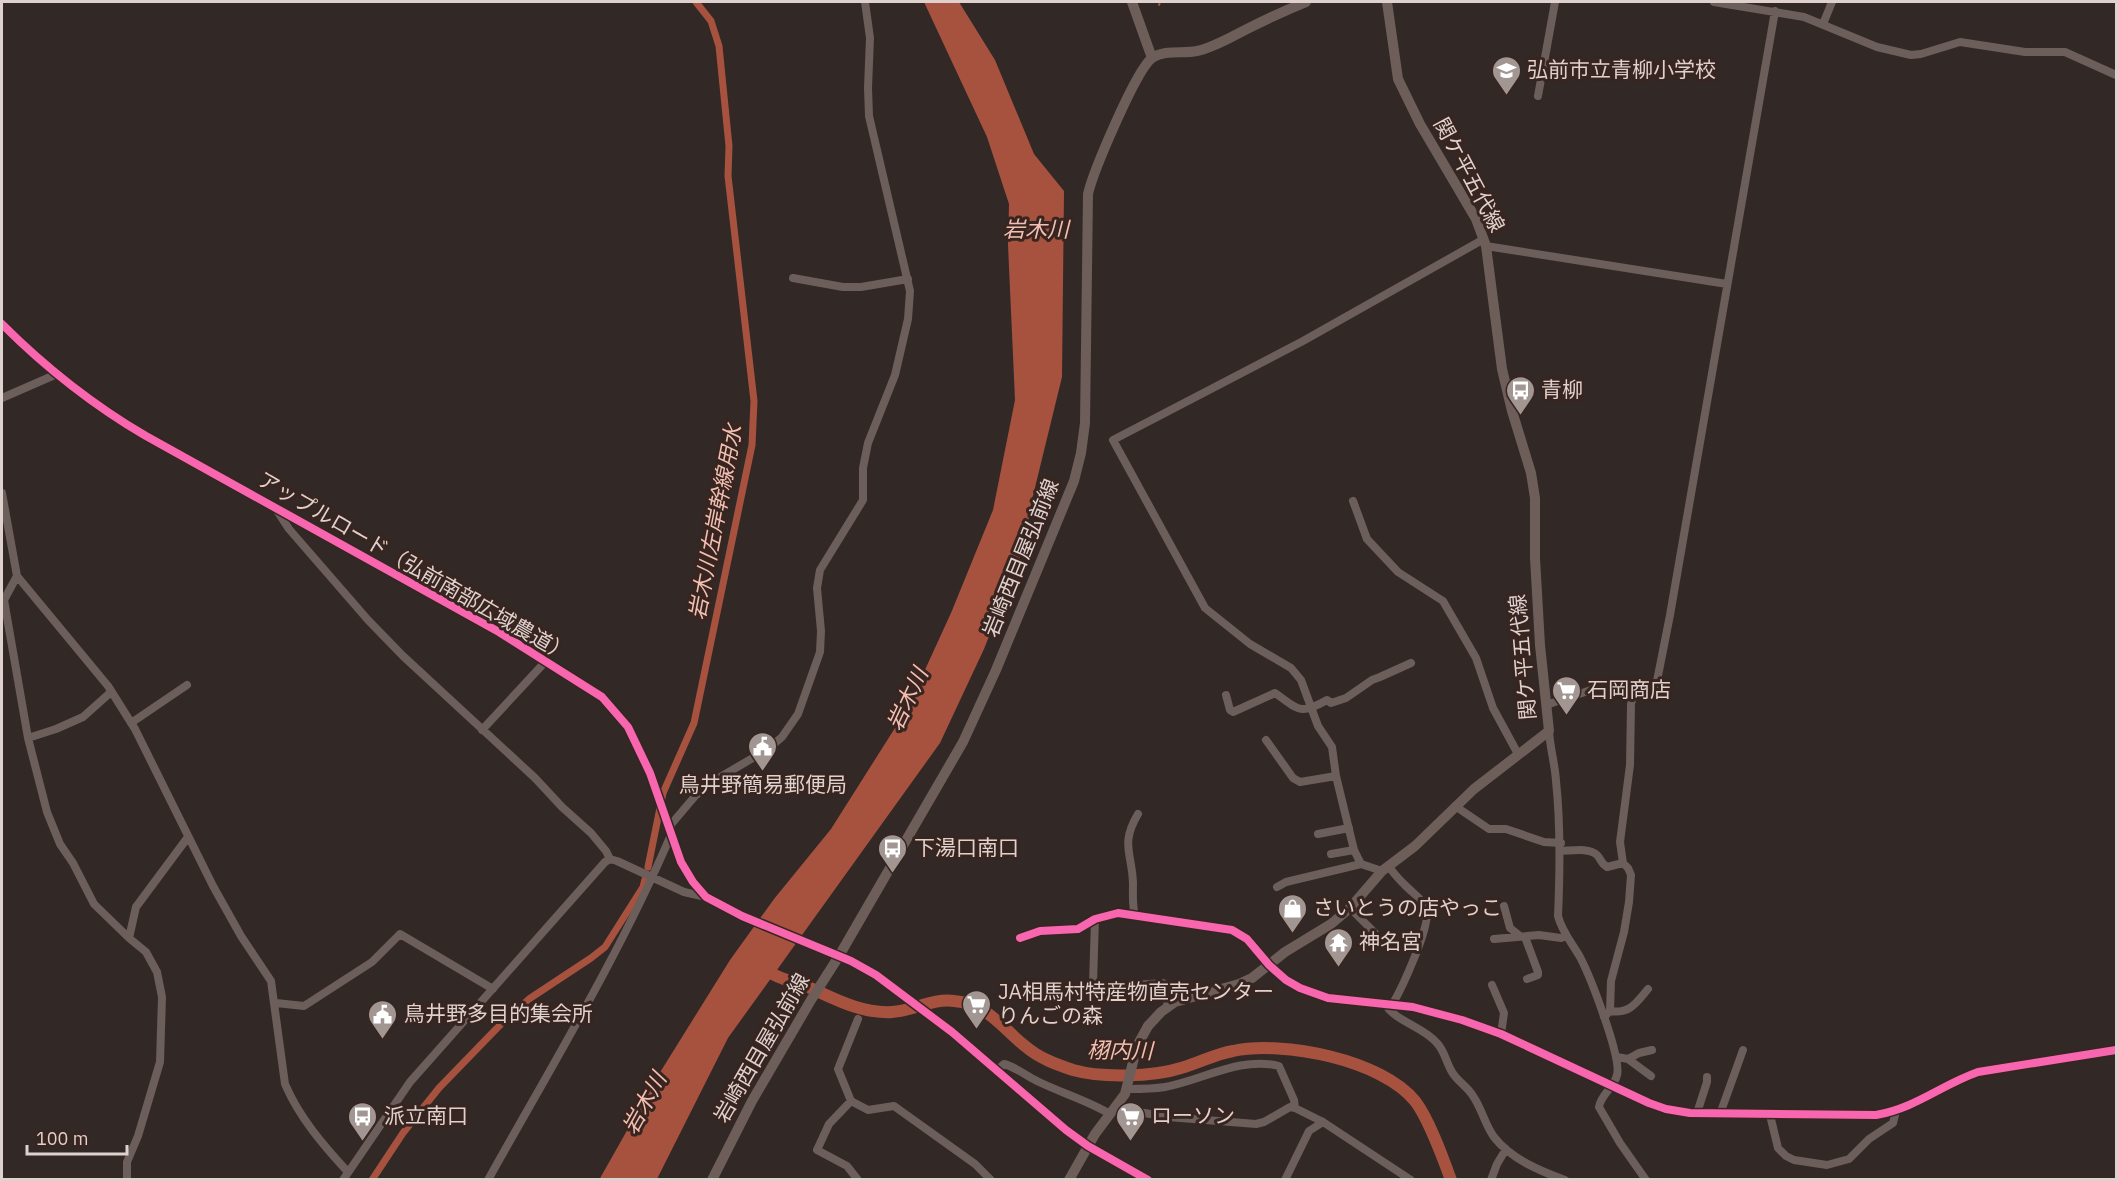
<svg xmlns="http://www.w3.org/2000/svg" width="2118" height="1181" font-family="'IBM Plex Sans','Noto Sans JP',sans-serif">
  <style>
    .water { fill: #a6523f }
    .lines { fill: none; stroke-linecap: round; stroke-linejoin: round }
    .stream { stroke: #a6523f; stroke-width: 2 }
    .canal { stroke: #a6523f; stroke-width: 7 }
    .river { stroke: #a6523f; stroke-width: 12 }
    .minor { stroke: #6b5e5b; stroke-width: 8 }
    .major { stroke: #6e5e59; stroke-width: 10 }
    .cycleway-casing { stroke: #382520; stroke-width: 11 }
    .cycleway { stroke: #f766af; stroke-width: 8 }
    .labels { text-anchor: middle; stroke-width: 6; stroke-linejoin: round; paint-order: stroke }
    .poi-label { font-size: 21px; fill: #dfd1ce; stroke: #382520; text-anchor: start }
    .street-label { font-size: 21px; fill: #dfd1ce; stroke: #382520 }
    .water-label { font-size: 22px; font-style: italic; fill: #f2bfb2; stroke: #382520 }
  </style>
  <rect width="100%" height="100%" fill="#322826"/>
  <path class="water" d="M 924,2 L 959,2 L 995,60 L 1034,154 L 1064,191 L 1062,377 L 1030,508 L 1026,542 L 984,649 L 940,743 L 728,1038 L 657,1179 L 599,1180 L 659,1074 L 730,960 L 774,899 L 831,829 L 907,709 L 951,613 L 993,510 L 1015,400 L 1008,245 L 1009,204 L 987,137 Z"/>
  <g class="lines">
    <path class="stream" d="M 1159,5 L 1160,2"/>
    <path class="canal" d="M 648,867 L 663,793 L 694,723 L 752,445 L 754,401 L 728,176 L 729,146 L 719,46 L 711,21 L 696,2
      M 372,1180 L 403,1133 L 439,1088 L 501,1024 L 529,999 L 591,958 L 605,947 L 643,887 L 645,879"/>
    <path class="river" d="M 763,963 C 764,965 767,970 768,971 C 778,979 794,982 806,986 C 833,998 861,1014 892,1012 C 913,1011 933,998 954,1001 C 988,1004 1001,1027 1025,1046 C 1039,1058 1055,1064 1073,1070 C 1101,1078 1153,1077 1181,1068 C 1199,1063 1215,1054 1233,1051 C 1283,1040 1382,1060 1415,1101 C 1429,1119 1443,1158 1451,1180"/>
    <path class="minor" d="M 1714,2 L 1804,17 L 1877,47 L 1911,55 L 1921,54 L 1960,42 L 2025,52 L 2065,52 L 2116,75
      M 1823,24 L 1832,2
      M 1538,96 L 1555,2
      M 1486,246 L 1727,284
      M 793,278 L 843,287 L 861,287 L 908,279
      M 2,324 C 45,367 93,405 146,436 L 499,632 L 602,697 L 628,727 L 650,773 L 681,862 L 693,882 L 706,897 L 742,916 L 851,961 L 876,975 L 952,1032 L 1066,1130 L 1088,1146 L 1148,1180
      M 2,398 L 57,374
      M 2,493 L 17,576 L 108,686 L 135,729 L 213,886 L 241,936 L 271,981 L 285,1084 C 299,1117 323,1145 347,1171
      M 1353,501 L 1367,539 L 1398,572 L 1443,601 L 1476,658 L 1493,708 L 1518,754
      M 276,509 L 289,529 L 368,620 L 403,656 L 535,778 L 562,807 L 591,833 L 606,851 L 610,859
      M 2,600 L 4,600 L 17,576
      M 4,600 L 28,738 L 47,812 L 60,844 L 73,863 L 94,904 L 129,938
      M 1226,695 L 1230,710 L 1233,712 L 1275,693 C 1298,709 1299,716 1327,700 L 1331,703 L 1346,698 L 1372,680 L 1380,677 L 1411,663
      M 1546,705 L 1600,687 L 1654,696 L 1670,615 L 1775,11
      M 131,723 L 187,685
      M 482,730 L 546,661
      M 1549,731 C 1550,748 1555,764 1556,781 C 1561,827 1560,871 1558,916 C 1562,932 1572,943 1580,957 C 1590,976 1622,1058 1617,1075 C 1614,1088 1601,1094 1599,1107 L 1620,1143 L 1646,1180
      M 28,738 L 56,729 L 83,717 L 111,692
      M 1266,740 L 1293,778 L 1300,782 L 1336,776
      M 1455,806 L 1489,829 L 1506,829 L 1544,842 L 1561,843
      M 668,828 L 696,795 L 717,779 L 768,749 L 782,737 L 798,714 L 820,652 L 821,631 L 817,588 L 820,570 L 863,500 L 863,468 L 868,443 L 895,375 L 908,319 L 910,291 L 869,116 L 868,88 L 870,38 L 865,2
      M 1318,834 L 1349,828
      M 1560,851 C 1570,851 1589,847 1597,855 C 1602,860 1600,863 1607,867 L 1623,863
      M 1331,854 L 1354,850
      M 1388,866 C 1393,872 1398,879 1404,884 C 1411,892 1422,898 1426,908 C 1433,922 1401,990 1392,1005
      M 1382,871 L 1361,864 L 1354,850 L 1336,776 L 1332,747 L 1318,726 L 1301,680 L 1291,668 L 1250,644 L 1205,608 L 1113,440 L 1303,341 L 1484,239
      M 1277,887 L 1286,882 L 1361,864
      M 1504,906 L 1510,928 L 1520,936
      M 1350,908 L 1375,933
      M 1135,916 C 1132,904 1133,895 1133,883 C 1132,853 1120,844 1138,814
      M 1525,937 L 1538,972 L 1538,975 L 1527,979
      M 1020,938 L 1040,931 L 1078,929 L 1095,919 L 1118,913 L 1232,930 L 1247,939 L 1269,965 L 1286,980 L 1300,988 L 1328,998 L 1413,1007 L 1462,1020 L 1501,1034 L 1649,1103 L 1666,1109 L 1690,1113 L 1876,1115 C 1916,1108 1941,1085 1978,1072 L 2116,1050
      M 1494,939 L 1539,935 L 1561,938 L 1567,936
      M 1093,984 L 1095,919
      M 1136,985 L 1163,983 L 1168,1006
      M 1492,985 L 1504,1013 L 1501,1034
      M 1077,992 L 1090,991 L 1093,984 L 1122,987
      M 276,1003 L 304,1006 L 372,962 L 400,934 L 493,989
      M 1386,1005 C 1395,1021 1424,1027 1437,1043 C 1445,1052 1446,1062 1452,1072 C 1457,1081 1468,1087 1473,1096 C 1482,1109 1485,1125 1494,1137 C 1511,1159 1540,1171 1565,1180
      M 1610,1011 C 1630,1014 1636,1003 1648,989
      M 1604,1017 L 1610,1011 L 1611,981 L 1624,932 L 1629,902 L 1631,875 L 1628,868 L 1623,863 L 1620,842 L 1630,765 L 1631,704 L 1634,693
      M 858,1019 L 838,1069 L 851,1101 L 868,1110 L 894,1106 L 975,1164 L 991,1180
      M 1617,1057 L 1628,1059 L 1651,1076
      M 1628,1059 L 1639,1053 L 1652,1050
      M 996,1071 L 1004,1064 C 1016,1067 1026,1076 1037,1081 C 1061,1093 1087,1100 1110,1114
      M 1128,1089 C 1140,1089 1153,1089 1165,1087 C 1203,1080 1240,1056 1279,1066 L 1294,1100 L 1295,1108
      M 851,1101 L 829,1124 L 817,1150 L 847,1166 L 858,1180
      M 1115,1108 L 1168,1117 L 1256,1124 L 1264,1122 L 1290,1107 L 1295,1108 L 1323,1122 L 1411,1180
      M 1697,1113 L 1707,1082 L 1707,1077
      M 1720,1114 L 1743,1050
      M 1770,1115 L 1778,1148 L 1786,1156 L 1794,1160 L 1827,1165 L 1849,1159 L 1869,1139 L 1893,1123 L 1896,1111
      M 127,1180 L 127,1162 L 138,1136 L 160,1062 L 162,997 L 157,972 L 146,952 L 129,938 L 136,907 L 188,837
      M 343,1180 L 410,1082 L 605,862 L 610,859 L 617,861 L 684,892 L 706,897
      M 488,1180 C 551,1067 619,956 670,837
      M 1285,1180 L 1309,1131 L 1323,1122
      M 1491,1180 L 1497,1164 L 1506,1149"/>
    <path class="major" d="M 1132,2 L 1152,58
      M 712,1180 L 752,1101 L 811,1000 L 839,956 L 963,742 L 996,670 L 1074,481 L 1081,453 L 1085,423 L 1088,194 C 1093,172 1136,70 1152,58 C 1165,49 1183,54 1197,51 C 1215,47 1231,37 1247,29 C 1267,19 1286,10 1306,2
      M 1069,1180 L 1095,1134 L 1125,1094 L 1137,1046 L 1148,1026 L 1161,1012 L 1175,1002 L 1239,984 L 1252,978 L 1285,952 L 1331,924 L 1350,908 L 1382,871 L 1415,846 L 1474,789 L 1549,731 L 1540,645 L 1535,558 L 1535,498 L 1531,473 L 1512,411 L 1502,369 L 1486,246 L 1476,219 L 1420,124 L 1398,79 L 1387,2"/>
    <defs>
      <path id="cycleway" d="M 2,324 C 45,367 93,405 146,436 L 499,632 L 602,697 L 628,727 L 650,773 L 681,862 L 693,882 L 706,897 L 742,916 L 851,961 L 876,975 L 952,1032 L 1066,1130 L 1088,1146 L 1148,1180
        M 1020,938 L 1040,931 L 1078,929 L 1095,919 L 1118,913 L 1232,930 L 1247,939 L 1269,965 L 1286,980 L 1300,988 L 1328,998 L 1413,1007 L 1462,1020 L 1501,1034 L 1649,1103 L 1666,1109 L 1690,1113 L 1876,1115 C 1916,1108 1941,1085 1978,1072 L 2116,1050"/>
    </defs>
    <use href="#cycleway" class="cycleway-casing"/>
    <use href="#cycleway" class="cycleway"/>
  </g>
  <defs>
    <symbol id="school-pin" viewBox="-11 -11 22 30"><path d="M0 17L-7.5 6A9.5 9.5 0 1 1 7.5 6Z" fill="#a29693" stroke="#382520"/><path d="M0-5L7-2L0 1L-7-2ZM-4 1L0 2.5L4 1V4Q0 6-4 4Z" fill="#fff"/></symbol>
    <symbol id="bus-pin" viewBox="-11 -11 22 30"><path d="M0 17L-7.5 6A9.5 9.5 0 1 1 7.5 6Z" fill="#a29693" stroke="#382520"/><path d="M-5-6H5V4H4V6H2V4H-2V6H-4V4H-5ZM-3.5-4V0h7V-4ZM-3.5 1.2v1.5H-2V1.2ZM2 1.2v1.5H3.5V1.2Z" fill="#fff"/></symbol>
    <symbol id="supermarket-pin" viewBox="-11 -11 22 30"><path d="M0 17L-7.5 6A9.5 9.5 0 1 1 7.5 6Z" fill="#a29693" stroke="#382520"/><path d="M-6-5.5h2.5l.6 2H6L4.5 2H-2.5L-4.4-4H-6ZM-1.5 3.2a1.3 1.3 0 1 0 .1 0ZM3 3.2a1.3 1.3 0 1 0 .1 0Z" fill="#fff"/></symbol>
    <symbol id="civic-pin" viewBox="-11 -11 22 30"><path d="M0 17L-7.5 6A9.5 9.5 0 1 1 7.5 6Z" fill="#a29693" stroke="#382520"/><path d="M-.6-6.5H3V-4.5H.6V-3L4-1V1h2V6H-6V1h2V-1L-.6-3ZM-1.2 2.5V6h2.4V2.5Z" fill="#fff"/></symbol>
    <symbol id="shop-pin" viewBox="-11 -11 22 30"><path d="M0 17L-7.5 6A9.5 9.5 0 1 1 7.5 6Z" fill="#a29693" stroke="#382520"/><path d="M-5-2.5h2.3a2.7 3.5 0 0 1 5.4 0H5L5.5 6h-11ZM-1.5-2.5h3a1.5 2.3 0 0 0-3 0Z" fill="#fff"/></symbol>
    <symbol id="temple-pin" viewBox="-11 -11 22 30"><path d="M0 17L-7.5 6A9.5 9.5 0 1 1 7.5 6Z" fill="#a29693" stroke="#382520"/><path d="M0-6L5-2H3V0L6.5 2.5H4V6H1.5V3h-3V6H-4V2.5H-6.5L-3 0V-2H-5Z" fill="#fff"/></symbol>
  </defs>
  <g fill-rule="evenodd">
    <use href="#school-pin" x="1490" y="54" width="33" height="45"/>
    <use href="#bus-pin" x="1504" y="374" width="33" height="45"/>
    <use href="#supermarket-pin" x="1550" y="674" width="33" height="45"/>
    <use href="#civic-pin" x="746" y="730" width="33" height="45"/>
    <use href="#bus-pin" x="876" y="832" width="33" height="45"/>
    <use href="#shop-pin" x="1276" y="892" width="33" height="45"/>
    <use href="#temple-pin" x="1322" y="926" width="33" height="45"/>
    <use href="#supermarket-pin" x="960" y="988" width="33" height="45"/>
    <use href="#civic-pin" x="366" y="998" width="33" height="45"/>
    <use href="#bus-pin" x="346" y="1100" width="33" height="45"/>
    <use href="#supermarket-pin" x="1114" y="1100" width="33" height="45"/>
  </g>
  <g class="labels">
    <g class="poi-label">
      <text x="1527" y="77">弘前市立青柳小学校</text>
      <text x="1541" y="397">青柳</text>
      <text x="1587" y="697">石岡商店</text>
      <text x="763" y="792" text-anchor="middle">鳥井野簡易郵便局</text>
      <text x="914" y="855">下湯口南口</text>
      <text x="1313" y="915">さいとうの店やっこ</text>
      <text x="1359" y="949">神名宮</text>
      <text x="998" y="999">JA相馬村特産物直売センター<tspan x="998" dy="24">りんごの森</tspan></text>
      <text x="404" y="1021">鳥井野多目的集会所</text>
      <text x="384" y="1123">派立南口</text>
      <text x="1151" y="1123">ローソン</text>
    </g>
    <g class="street-label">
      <text transform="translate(1469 175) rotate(62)" y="7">関ケ平五代線</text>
      <text transform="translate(1021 558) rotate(-68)" y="7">岩崎西目屋弘前線</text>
      <text transform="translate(414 567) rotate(30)" y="7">アップルロード（弘前南部広域農道）</text>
      <text transform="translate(1523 657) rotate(-95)" y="7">関ケ平五代線</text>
      <text transform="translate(762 1048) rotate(-60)" y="7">岩崎西目屋弘前線</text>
    </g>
    <g class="water-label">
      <text x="1036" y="237">岩木川</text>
      <text transform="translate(715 522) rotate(-79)" y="8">岩木川左岸幹線用水</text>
      <text transform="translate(907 699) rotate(-65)" y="8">岩木川</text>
      <text transform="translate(1120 1050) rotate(1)" y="8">栩内川</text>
      <text transform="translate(644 1103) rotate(-61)" y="8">岩木川</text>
    </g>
  </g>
  <rect width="2118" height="1181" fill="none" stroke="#dfd1ce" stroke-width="6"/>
  <path d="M27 1145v9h100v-9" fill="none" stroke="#dfd1ce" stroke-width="3"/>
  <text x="36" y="1145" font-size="18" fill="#dfd1ce" stroke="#382520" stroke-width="4.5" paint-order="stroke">100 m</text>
</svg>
